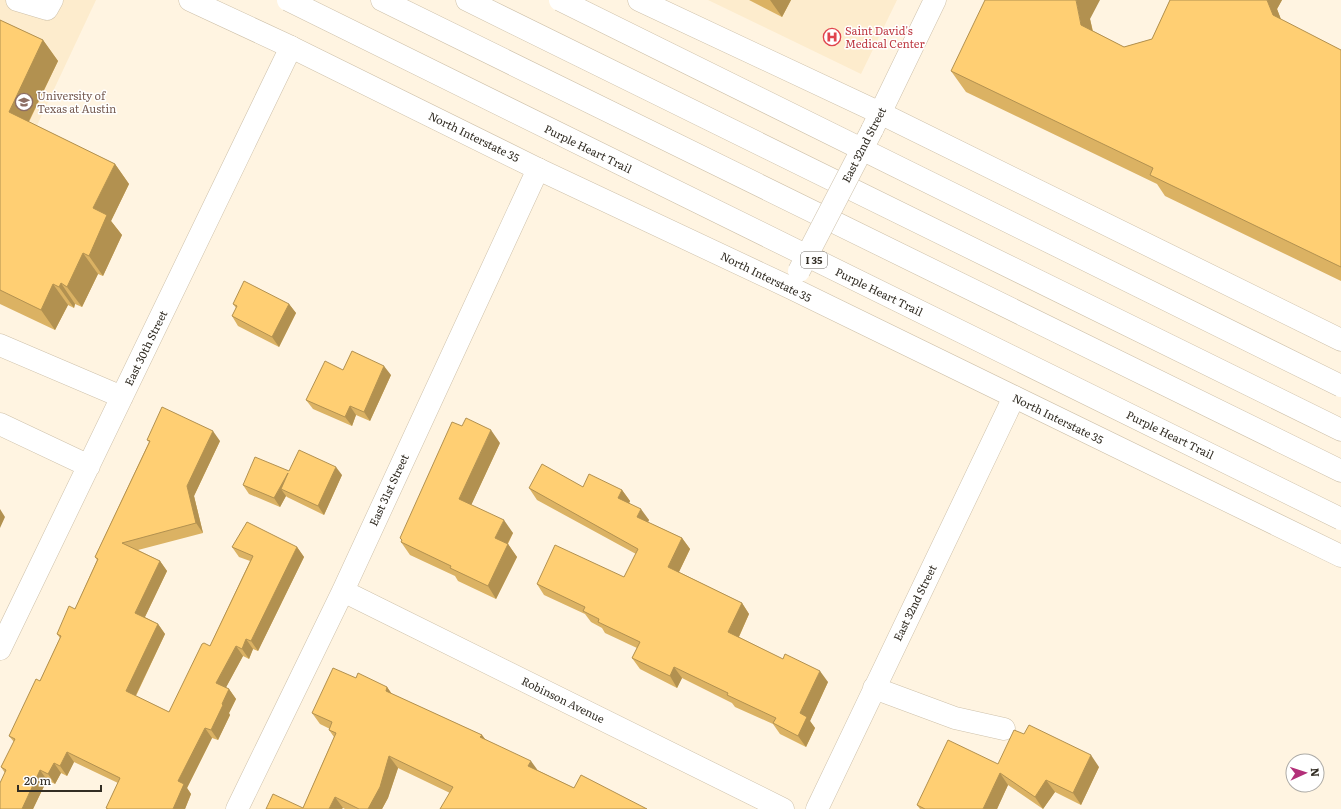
<svg xmlns="http://www.w3.org/2000/svg" width="1341" height="809" font-family="Literata,serif">
  <style>
    .built { fill: #fdeccd }
    .lines { fill: none; stroke-linecap: round; stroke-linejoin: round }
    .minor-casing { stroke: #cec1aa; stroke-width: 23 }
    .major-casing { stroke: #cec1aa; stroke-width: 23 }
    .highway-casing { stroke: #cec1aa; stroke-width: 23 }
    .minor { stroke: #fff; stroke-width: 22 }
    .major { stroke: #fff; stroke-width: 22 }
    .highway { stroke: #fff; stroke-width: 22 }
    .minor-bridge-casing { stroke: #cec1aa; stroke-width: 23; stroke-linecap: butt }
    .highway-bridge-casing { stroke: #cec1aa; stroke-width: 23; stroke-linecap: butt }
    .minor-bridge { stroke: #fff; stroke-width: 22 }
    .highway-bridge { stroke: #fff; stroke-width: 22 }
    .wall { fill: #dbb263 }
    .shaded-wall { fill: #b29150 }
    .building { fill: #ffcf73; stroke: #b29150 }
    .labels { text-anchor: middle; stroke-width: 3; stroke-linejoin: round; paint-order: stroke }
    .shield { fill: #fff; stroke: #706c66; stroke-width: 1 }
    .shield-label { font-size: 10px; font-weight: bold; fill: #322d24 }
    .health-label { font-size: 11px; fill: #be3a42; stroke: #fff; text-anchor: start }
    .education-label { font-size: 11px; fill: #785e54; stroke: #fff; text-anchor: start }
    .street-label { font-size: 11px; fill: #322d24; stroke: #fff }
  </style>
  <rect width="100%" height="100%" fill="#fff4e1"/>
  <path class="built" d="M 0,0 L 96,0 L 0,204 Z
    M 708,0 L 897,0 L 861,74 Z"/>
  <g class="lines">
    <defs>
      <path id="minor" d="M 17,0 L 47,9 L 52,0
        M 872,130 L 935,0
        M 0,345 L 122,397
        M 0,424 L 89,466
        M 343,591 L 783,809
        M 0,649 L 291,47
        M 874,688 L 955,718 L 1004,729
        M 237,809 L 343,591 L 538,169
        M 817,809 L 1014,397"/>
      <path id="major" d="M 190,0 L 291,47 L 538,169 L 791,288 L 1341,556
        M 639,0 L 880,113 L 1341,340"/>
      <path id="highway" d="M 382,0 L 1341,471
        M 467,0 L 1341,430"/>
    </defs>
    <use href="#minor" class="minor-casing"/>
    <use href="#major" class="major-casing"/>
    <use href="#highway" class="highway-casing"/>
    <use href="#minor" class="minor"/>
    <use href="#major" class="major"/>
    <use href="#highway" class="highway"/>
    <defs>
      <path id="minor-bridge" d="M 799,271 L 872,130"/>
      <path id="highway-bridge" d="M 288,0 L 1341,519
        M 560,0 L 1341,386"/>
    </defs>
    <use href="#minor-bridge" class="minor-bridge-casing"/>
    <use href="#highway-bridge" class="highway-bridge-casing"/>
    <use href="#minor-bridge" class="minor-bridge"/>
    <use href="#highway-bridge" class="highway-bridge"/>
  </g>
  <path class="wall" d="M 749,0 L 791,0 L 782,17 Z
    M 1170,0 L 1282,0 L 1277,9 L 1281,20 L 1341,50 L 1341,281 L 1165,196 L 1157,184 L 966,92 L 951,71 L 1090,19 L 1093,31 L 1124,47 L 1152,39 Z
    M 0,20 L 43,40 L 58,61 L 29,122 L 115,164 L 129,184 L 111,221 L 122,235 L 103,276 L 98,274 L 82,307 L 75,304 L 74,308 L 68,305 L 55,330 L 0,304 Z
    M 233,304 L 289,304 L 296,313 L 279,347 L 238,326 L 232,316 L 236,308 Z
    M 343,370 L 391,375 L 370,421 L 356,415 L 352,426 L 313,409 L 306,400 Z
    M 147,440 L 220,441 L 194,496 L 203,533 L 138,550 L 160,561 L 167,571 L 145,617 L 158,624 L 165,634 L 136,696 L 169,712 L 210,646 L 250,561 L 239,557 L 232,547 L 297,547 L 304,557 L 258,651 L 253,649 L 249,659 L 243,656 L 226,687 L 229,689 L 236,699 L 229,713 L 230,715 L 218,740 L 212,738 L 187,788 L 191,794 L 185,809 L 107,809 L 106,808 L 118,783 L 74,762 L 67,776 L 61,773 L 55,784 L 47,780 L 33,809 L 0,809 L 5,773 L 1,767 L 14,742 L 9,736 L 40,681 L 60,638 L 57,634 L 75,609 L 97,560 L 95,557 L 149,442 Z
    M 500,443 L 471,505 L 513,533 L 508,544 L 517,557 L 496,599 L 458,581 L 455,576 L 410,555 L 401,542 L 402,541 L 400,538 Z
    M 289,471 L 342,475 L 324,515 L 287,497 L 286,496 L 280,507 L 249,494 L 243,485 Z
    M 583,487 L 622,490 L 630,501 L 629,503 L 649,520 L 648,522 L 682,538 L 690,549 L 679,572 L 742,603 L 749,614 L 739,637 L 828,682 L 810,721 L 815,728 L 806,747 L 780,734 L 773,724 L 735,707 L 732,703 L 682,678 L 677,688 L 640,669 L 632,658 L 637,648 L 605,633 L 602,628 L 591,622 L 585,614 L 544,595 L 537,584 L 624,577 L 636,554 L 537,500 L 529,488 Z
    M 356,678 L 387,687 L 392,694 L 482,735 L 485,739 L 537,770 L 574,788 L 647,809 L 450,793 L 398,768 L 388,798 L 382,809 L 345,809 L 343,808 L 303,808 L 334,737 L 329,730 L 330,729 L 320,724 L 312,713 Z
    M 998,764 L 1099,767 L 1081,805 L 1055,792 L 1043,809 L 1008,785 L 997,809 L 920,809 L 917,805 Z"/>
  <path class="shaded-wall" d="M 770,0 L 791,0 L 782,17 Z
    M 1076,0 L 1100,0 L 1090,19 L 1096,47 L 1081,25 Z
    M 1267,0 L 1282,0 L 1277,9 L 1288,37 L 1273,15 Z
    M 43,40 L 58,61 L 23,133 L 9,112 Z
    M 115,164 L 129,184 L 111,221 L 122,235 L 103,276 L 89,256 L 93,208 Z
    M 83,253 L 98,274 L 82,307 L 67,287 Z
    M 61,283 L 75,304 L 74,308 L 59,287 Z
    M 53,284 L 68,305 L 55,330 L 41,310 Z
    M 289,304 L 296,313 L 279,347 L 272,337 Z
    M 384,366 L 391,375 L 370,421 L 364,412 Z
    M 350,406 L 356,415 L 352,426 L 345,417 Z
    M 491,430 L 500,443 L 468,512 L 459,499 Z
    M 213,431 L 220,441 L 194,496 L 203,533 L 196,523 L 187,486 Z
    M 336,467 L 342,475 L 324,515 L 318,506 Z
    M 288,473 L 281,489 L 286,496 L 280,507 L 274,498 Z
    M 622,490 L 630,501 L 626,510 L 618,498 Z
    M 0,509 L 5,517 L 0,528 Z
    M 641,509 L 649,520 L 645,528 L 637,517 Z
    M 504,520 L 513,533 L 504,550 L 495,538 Z
    M 682,538 L 690,549 L 676,578 L 668,567 Z
    M 508,544 L 517,557 L 496,599 L 488,586 Z
    M 297,547 L 304,557 L 258,651 L 251,641 Z
    M 160,561 L 167,571 L 142,623 L 135,613 Z
    M 742,603 L 749,614 L 736,643 L 728,632 Z
    M 158,624 L 165,634 L 133,701 L 126,691 Z
    M 246,639 L 253,649 L 249,659 L 242,649 Z
    M 236,646 L 243,656 L 223,693 L 216,683 Z
    M 674,667 L 682,678 L 677,688 L 670,676 Z
    M 820,671 L 828,682 L 810,721 L 815,728 L 806,747 L 798,736 L 800,713 Z
    M 387,687 L 395,699 L 386,691 Z
    M 229,689 L 236,699 L 229,713 L 230,715 L 218,740 L 211,730 L 222,704 Z
    M 205,728 L 212,738 L 187,788 L 191,794 L 185,809 L 173,809 L 178,781 Z
    M 482,735 L 490,746 L 480,737 Z
    M 67,752 L 74,762 L 67,776 L 60,766 Z
    M 1091,755 L 1099,767 L 1081,805 L 1073,793 Z
    M 389,756 L 398,768 L 388,798 L 382,809 L 368,809 Z
    M 531,761 L 539,772 L 528,766 Z
    M 54,763 L 61,773 L 55,784 L 48,774 Z
    M 40,770 L 47,780 L 33,809 L 22,809 Z
    M 1000,773 L 1008,785 L 997,809 L 983,809 Z
    M 1046,780 L 1055,792 L 1043,809 L 1035,797 Z
    M 335,797 L 343,808 L 342,809 L 329,809 Z"/>
  <path class="building" d="M 985,0 L 1076,0 L 1081,25 L 1124,47 L 1152,39 L 1170,0 L 1267,0 L 1273,15 L 1341,50 L 1341,267 L 1150,175 L 1153,168 L 951,71 Z
    M 0,20 L 43,40 L 9,112 L 115,164 L 93,208 L 107,215 L 89,256 L 83,253 L 67,287 L 61,283 L 59,287 L 53,284 L 41,310 L 0,290 Z
    M 244,281 L 289,304 L 272,337 L 232,316 L 237,306 L 233,304 Z
    M 352,351 L 384,366 L 364,412 L 350,406 L 345,417 L 306,400 L 325,361 L 343,370 Z
    M 162,407 L 213,431 L 187,486 L 196,523 L 122,543 L 160,561 L 135,613 L 158,624 L 126,691 L 169,712 L 202,644 L 204,643 L 210,646 L 253,556 L 232,547 L 247,522 L 297,547 L 251,641 L 246,639 L 242,649 L 236,646 L 216,683 L 229,689 L 222,704 L 223,705 L 211,730 L 205,728 L 178,781 L 184,784 L 173,809 L 108,809 L 106,808 L 120,778 L 67,752 L 60,766 L 54,763 L 48,774 L 40,770 L 22,809 L 0,809 L 0,783 L 6,770 L 1,767 L 15,739 L 9,736 L 36,679 L 40,681 L 61,636 L 57,634 L 69,606 L 75,609 L 98,559 L 95,557 L 150,441 L 147,440 Z
    M 466,418 L 491,430 L 459,499 L 504,520 L 495,538 L 508,544 L 488,586 L 450,568 L 451,566 L 401,542 L 402,540 L 400,538 L 452,422 L 462,426 Z
    M 299,450 L 336,467 L 318,506 L 281,489 L 288,473 L 274,498 L 243,485 L 255,457 L 289,471 Z
    M 542,464 L 583,487 L 589,474 L 622,490 L 618,498 L 641,509 L 637,517 L 682,538 L 668,567 L 742,603 L 728,632 L 783,659 L 785,654 L 820,671 L 800,713 L 807,717 L 798,736 L 773,723 L 776,718 L 727,695 L 728,693 L 674,667 L 670,676 L 632,658 L 640,642 L 598,622 L 599,619 L 583,611 L 585,607 L 537,584 L 555,545 L 624,577 L 638,549 L 529,488 Z
    M 333,668 L 356,678 L 358,673 L 387,687 L 386,691 L 482,735 L 480,737 L 531,761 L 528,766 L 574,788 L 581,775 L 647,809 L 440,809 L 453,787 L 389,756 L 380,787 L 368,809 L 359,809 L 335,797 L 329,809 L 266,809 L 273,794 L 303,808 L 336,733 L 329,730 L 332,722 L 312,713 Z
    M 1029,725 L 1091,755 L 1073,793 L 1046,780 L 1035,797 L 1000,773 L 983,809 L 925,809 L 917,805 L 948,740 L 998,764 L 1014,730 L 1024,734 Z"/>
  <defs>
    <symbol id="hospital-ring" viewBox="-11 -11 22 22"><circle r="9.5" fill="#fff" stroke="#e0444e" stroke-width="1.5"/><path d="M-5-5h3v3.5h4V-5h3V5h-3V1.5h-4V5h-3Z" fill="#e0444e"/></symbol>
    <symbol id="university-ring" viewBox="-11 -11 22 22"><circle r="9.5" fill="#fff" stroke="#8d6e63" stroke-width="1.5"/><path d="M0-5L7-2L0 1L-7-2ZM-4 1L0 2.5L4 1V4Q0 6-4 4Z" fill="#8d6e63"/></symbol>
  </defs>
  <g fill-rule="evenodd">
    <use href="#hospital-ring" x="822" y="27" width="20" height="20"/>
    <use href="#university-ring" x="14" y="92" width="20" height="20"/>
  </g>
  <g class="labels">
    <rect class="shield" x="801" y="252" width="26" height="16" rx="3"/>
    <g class="shield-label">
      <text x="814" y="264">I 35</text>
    </g>
    <g class="health-label">
      <text x="845" y="35">Saint David's<tspan x="845" dy="13">Medical Center</tspan></text>
    </g>
    <g class="education-label">
      <text x="37" y="100">University of<tspan x="37" dy="13">Texas at Austin</tspan></text>
    </g>
    <g class="street-label">
      <text transform="translate(474 137) rotate(26)" y="4">North Interstate 35</text>
      <text transform="translate(864 145) rotate(-63)" y="4">East 32nd Street</text>
      <text transform="translate(588 149) rotate(26)" y="4">Purple Heart Trail</text>
      <text transform="translate(766 277) rotate(26)" y="4">North Interstate 35</text>
      <text transform="translate(879 292) rotate(26)" y="4">Purple Heart Trail</text>
      <text transform="translate(146 348) rotate(-64)" y="4">East 30th Street</text>
      <text transform="translate(1058 419) rotate(26)" y="4">North Interstate 35</text>
      <text transform="translate(1170 435) rotate(26)" y="4">Purple Heart Trail</text>
      <text transform="translate(389 490) rotate(-65)" y="4">East 31st Street</text>
      <text transform="translate(915 603) rotate(-64)" y="4">East 32nd Street</text>
      <text transform="translate(563 700) rotate(26)" y="4">Robinson Avenue</text>
    </g>
  </g>
  <g transform="translate(1305 773) rotate(87)"><circle r="19" fill="#ffffff" stroke="#adaba7"/>
  <path d="M0-3L7 15L0 10L-7 15Z" fill="#b33079"/>
  <text y="-6" font-size="11" font-weight="bold" text-anchor="middle" fill="#322d24">N</text>
  </g>
  <path d="M18 785v6h83v-6" fill="none" stroke="#322d24" stroke-width="2"/>
  <text x="24" y="785" font-size="12" fill="#322d24" stroke="#ffffff" stroke-width="3" paint-order="stroke">20 m</text>
</svg>
